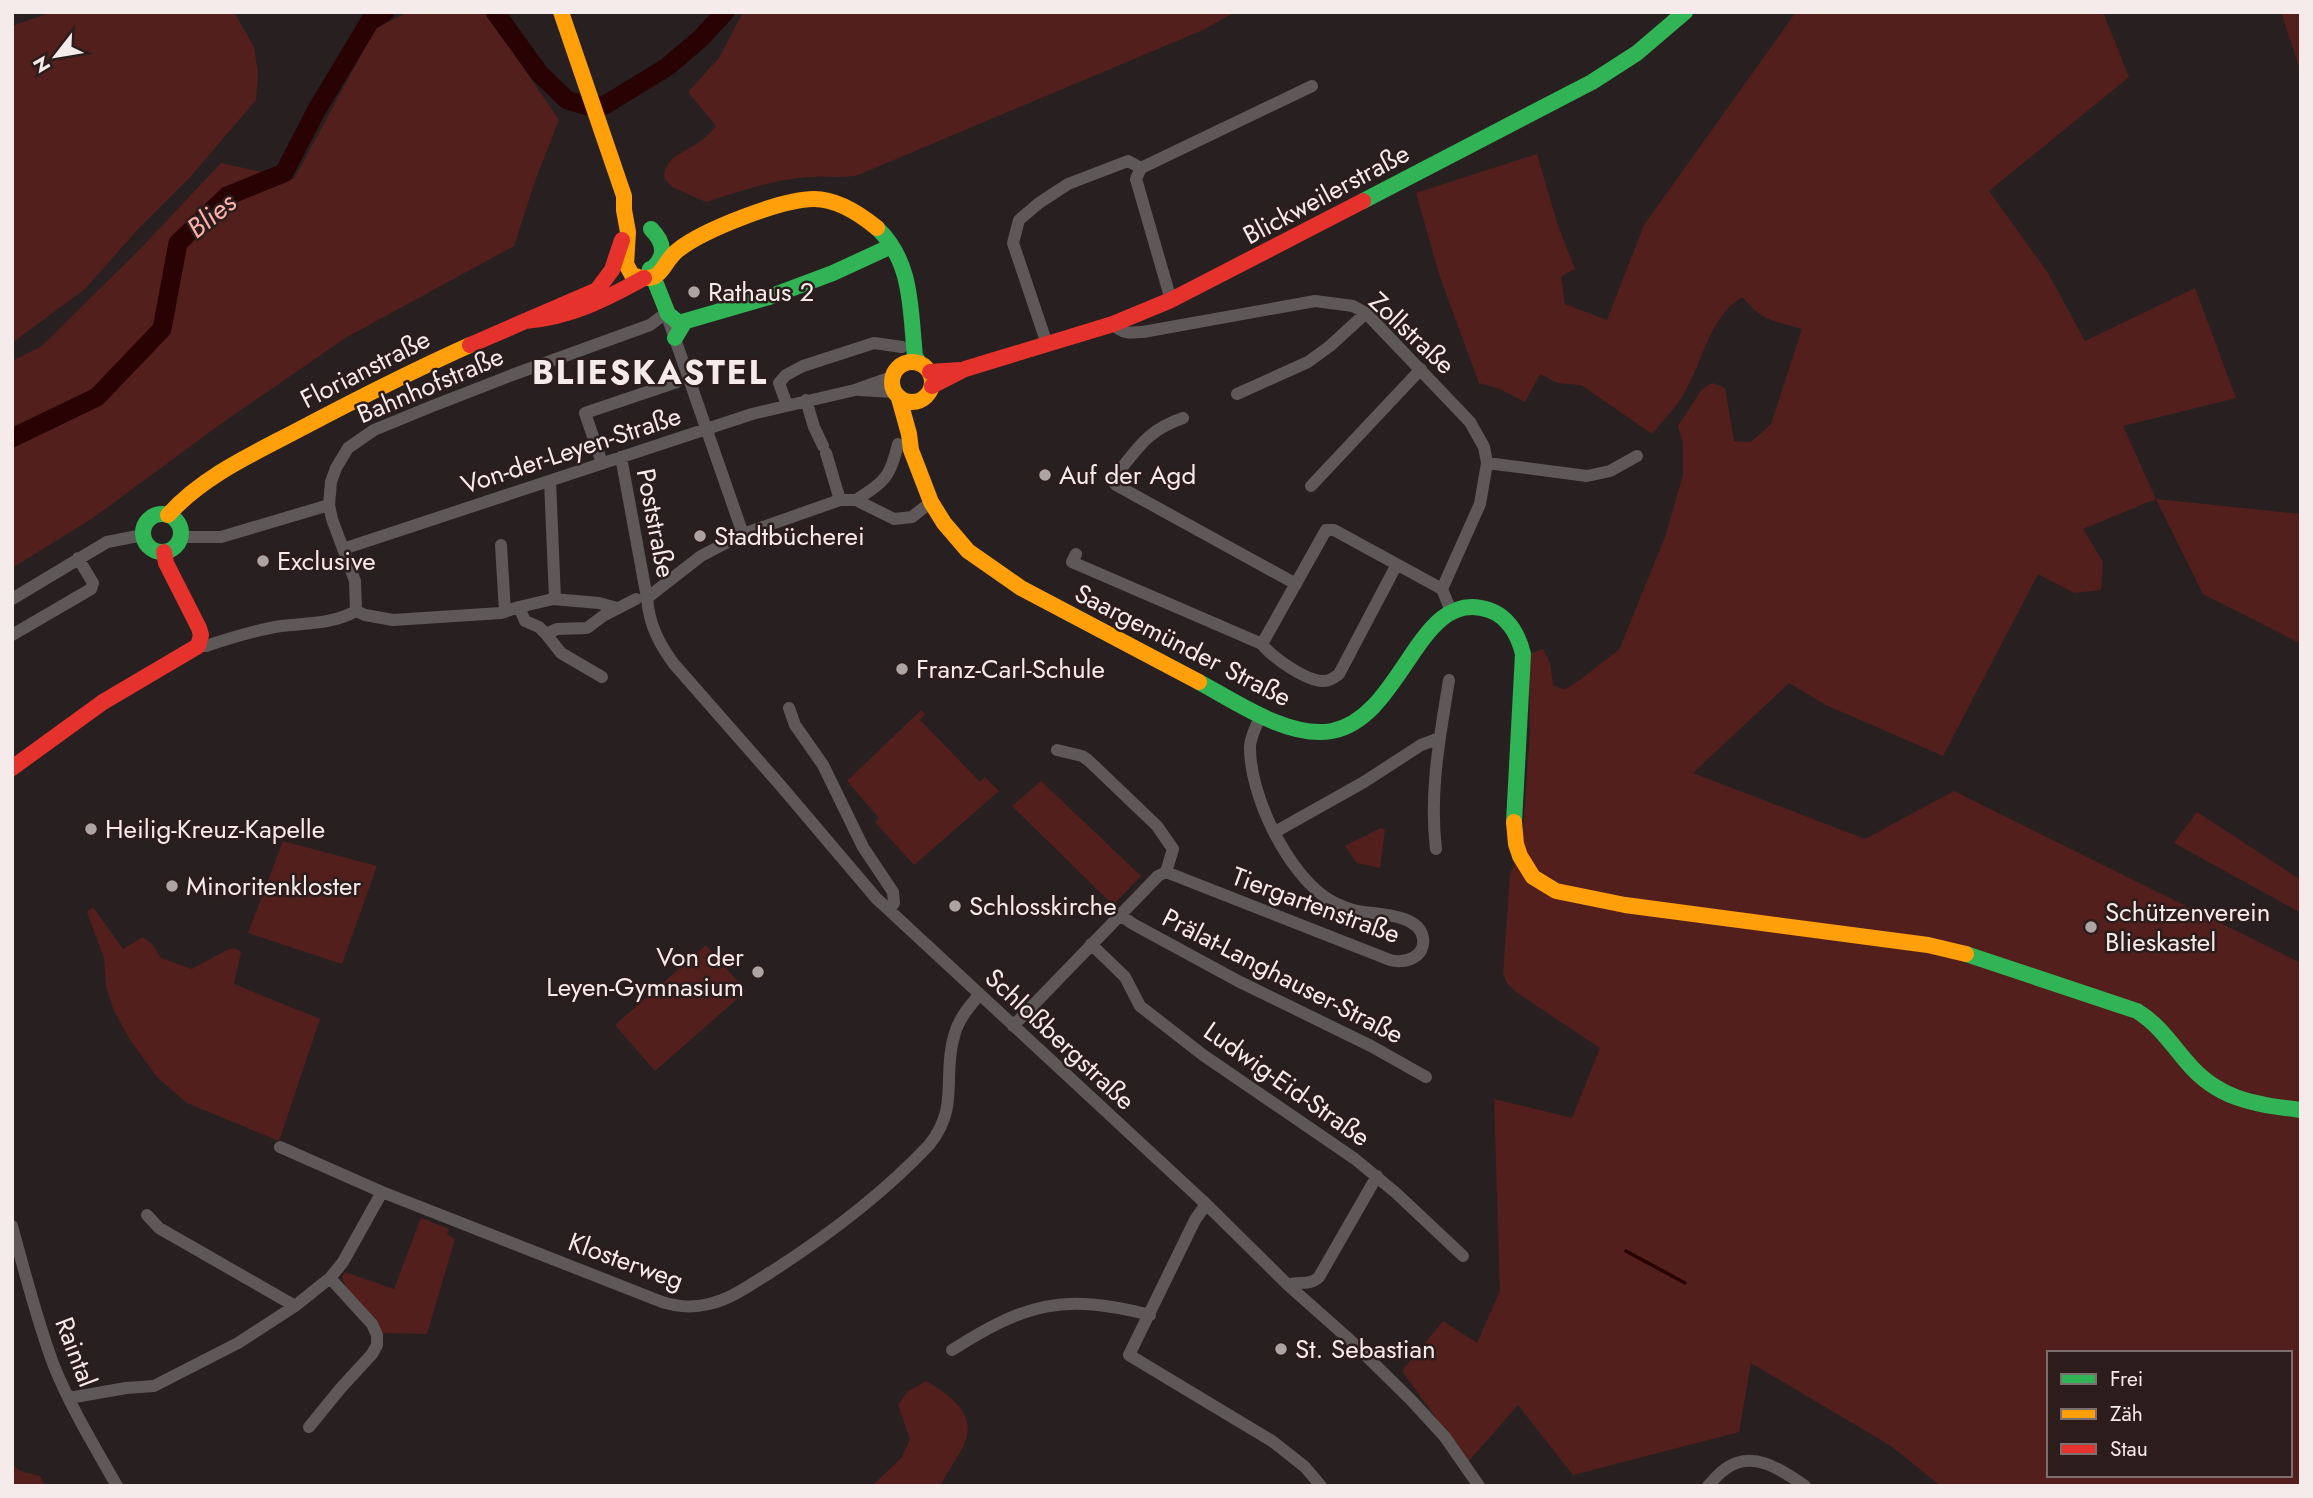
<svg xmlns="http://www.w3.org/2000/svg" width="2313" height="1498" font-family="Jost,sans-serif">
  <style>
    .green { fill: #521f1d; fill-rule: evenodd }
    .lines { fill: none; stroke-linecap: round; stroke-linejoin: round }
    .stream { stroke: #290304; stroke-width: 3.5 }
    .river { stroke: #290304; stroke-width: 19 }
    .street { stroke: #5f5858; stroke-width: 12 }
    .fast { stroke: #30b455; stroke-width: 16 }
    .slow { stroke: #ff9f0a; stroke-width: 16 }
    .jam { stroke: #e5322d; stroke-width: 16 }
    .poi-dot { fill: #ada4a3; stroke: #2c1d1c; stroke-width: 2.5 }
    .labels { text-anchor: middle; stroke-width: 5; stroke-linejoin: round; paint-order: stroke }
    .street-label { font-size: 26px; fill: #f5ebea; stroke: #2c1d1c }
    .poi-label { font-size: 26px; fill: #f5ebea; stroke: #2c1d1c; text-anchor: start }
    .water-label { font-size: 28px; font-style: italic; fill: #fdb0a8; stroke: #2c1d1c }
    .district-label { font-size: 33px; font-weight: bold; letter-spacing: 2px; fill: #f5ebea; stroke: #2c1d1c }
  </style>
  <rect width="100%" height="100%" fill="#282020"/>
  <path class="green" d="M 52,12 L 234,12 L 254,47 L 258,73 L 256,100 L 191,176 L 140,227 L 85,289 L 12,343 L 12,26 Z
    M 408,12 L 485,12 L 559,120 L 535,181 L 514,246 L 347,337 L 222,423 L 93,518 L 12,568 L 12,361 L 42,346 L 143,246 L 221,163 L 294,179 L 375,29 Z
    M 743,12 L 1235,12 L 1203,30 L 858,175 C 841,179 825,175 808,177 C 773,180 740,191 706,202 L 672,187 L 664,178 C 665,156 684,153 699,142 C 705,138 711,132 716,126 L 688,92 L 719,58 Z
    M 1796,12 L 2103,12 L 2129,77 L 1989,191 L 2048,273 L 2085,341 L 2195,288 L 2236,398 L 2123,426 L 2156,499 L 2301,514 L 2301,644 L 2203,594 L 2156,499 L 2083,529 L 2103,562 L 2101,590 L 2074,593 L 2038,574 L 1943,756 L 1826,705 L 1789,683 L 1693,773 L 1865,839 L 1954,791 L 2301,963 L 2301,1486 L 1941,1486 L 1891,1446 L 1751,1363 L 1739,1432 L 1573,1475 L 1518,1405 L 1468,1462 L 1402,1371 L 1443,1321 L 1477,1343 L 1500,1291 L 1494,1099 L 1572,1118 L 1600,1048 L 1516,992 L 1507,983 L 1503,974 L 1510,874 L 1522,846 L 1530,732 L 1529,654 L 1543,649 L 1550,663 L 1553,685 L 1564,690 C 1584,679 1600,663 1619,650 L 1665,537 L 1683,475 L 1683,443 L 1678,426 L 1702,389 L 1712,383 L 1725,388 L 1734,441 L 1751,442 L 1771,424 L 1802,329 C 1772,319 1766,324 1742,297 C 1708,318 1703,363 1683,395 C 1675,409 1662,421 1652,434 L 1581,385 L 1558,383 L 1540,374 L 1525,402 L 1500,389 L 1479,383 L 1440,277 L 1416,193 L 1537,154 L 1558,226 L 1575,269 L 1561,276 L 1565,304 L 1607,320 L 1644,225 ZM 2049,1353 L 2290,1353 L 2290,1475 L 2049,1475 Z
    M 2281,12 L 2301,12 L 2301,72 Z
    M 921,710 L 925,714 L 920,720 L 980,782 L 985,777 L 999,791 L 914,865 L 875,822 L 879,818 L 847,781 Z
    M 1041,781 L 1141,876 L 1113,905 L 1012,806 Z
    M 2197,812 L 2301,880 L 2301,913 L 2174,843 Z
    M 1381,828 L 1385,830 L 1380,868 L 1357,863 L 1345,846 Z
    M 283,841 L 377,866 L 342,964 L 248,933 Z
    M 93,907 L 123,949 L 143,937 L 152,944 L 161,958 L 192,969 L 227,950 L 235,948 L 241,952 L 234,984 L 320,1019 L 279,1141 L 187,1103 L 157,1077 L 130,1040 L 114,1011 L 106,987 L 104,958 L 87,912 Z
    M 706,945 L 746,991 L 655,1071 L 615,1025 Z
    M 421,1218 L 449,1229 L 447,1235 L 455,1239 L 427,1334 L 383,1333 L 346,1288 L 342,1277 L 345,1272 L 394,1289 Z
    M 926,1381 C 945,1392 973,1410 967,1436 C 964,1450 947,1472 940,1486 L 872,1486 L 902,1457 L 910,1439 L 898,1405 L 907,1392 Z
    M 12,1464 L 20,1471 L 40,1476 L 45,1486 L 12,1486 Z"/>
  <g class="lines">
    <path class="stream" d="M 1626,1251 L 1685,1283"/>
    <path class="river" d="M 495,12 L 540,74 L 567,100 L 587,106 L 605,105 L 667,67 L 700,39 L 725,12
      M 12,438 L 97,397 L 162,329 L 178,243 L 227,196 L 284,173 L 316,111 L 370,21 L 385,12"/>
    <path class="street" d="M 1171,300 L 1136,179 L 1141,168 L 1312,86
      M 1113,324 C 1122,334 1130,333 1143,332 L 1315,301 L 1353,306 L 1366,313 L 1470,422 L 1484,447 L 1487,463 L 1480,504 L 1442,589 L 1451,611
      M 1047,344 L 1013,243 L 1019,220 L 1039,203 L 1068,184 L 1128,161 L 1141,168
      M 859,390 L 894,392
      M 1237,394 L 1308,362 L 1330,346 L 1366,313
      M 806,400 L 814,427 L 823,446
      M 787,405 L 779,383 L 786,375 L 803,366 L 874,343 L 902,347
      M 1183,418 C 1145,431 1137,450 1112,480 L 1116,485 L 1296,584
      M 826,453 L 840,500
      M 621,457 L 647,598 C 649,624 659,644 674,664 L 781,786 L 876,898 L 1206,1204 L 1288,1285 L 1350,1340 L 1411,1400 L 1445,1437 L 1479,1486
      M 602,463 L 585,413 L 677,382
      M 1487,463 L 1587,476 L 1610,471 L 1637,456
      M 550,481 L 555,599
      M 1311,486 L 1421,369
      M 856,500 C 885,481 890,478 898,444
      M 180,537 L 221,537 L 329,505
      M 501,545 L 505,612
      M 343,549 L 752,414 L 855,390 L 892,377
      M 1076,554 L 1072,562 L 1262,644 C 1272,657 1307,682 1324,681 C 1330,681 1335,677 1339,674 L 1396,566
      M 647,598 L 701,556 L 743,534 L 840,500 L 856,500 L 894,519 L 912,517 L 931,502
      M 12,599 L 107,542 L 143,535
      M 519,607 L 525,621 L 539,627 L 546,634 L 561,653 L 602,677
      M 356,611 L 355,581 L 332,519 L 329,505 L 331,482 L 336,468 L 348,448 L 374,430 L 430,407 L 512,375 L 650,325 L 666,313 L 743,534
      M 356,611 L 365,615 L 393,620 L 501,613 L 519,607 L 553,599 L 599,603 L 617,608
      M 546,634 L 557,629 L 587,628 L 603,616 L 636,599
      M 12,635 L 91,589 L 93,583 L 78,558
      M 1262,644 L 1326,530 L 1334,530 L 1442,589
      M 198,646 L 206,646 C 230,638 255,630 281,626 C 307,623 333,624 356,611
      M 789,708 L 795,725 L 823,765 L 863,847 L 893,892 L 894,903 L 889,910
      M 1057,750 L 1082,756 L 1088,760 L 1157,826 L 1173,849 L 1166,872
      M 1275,832 L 1364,782 L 1421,745 L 1440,738
      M 1436,849 C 1429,792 1440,736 1449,680
      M 1120,915 L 1133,924 L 1238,981 L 1371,1046 L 1426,1077
      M 1091,944 L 1125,977 L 1140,1006 L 1203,1055 L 1355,1159 L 1396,1193 L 1463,1256
      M 1013,1026 L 1158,876 L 1166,872 L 1390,960 C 1405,964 1426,957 1423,938 C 1419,912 1372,915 1353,910 C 1344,907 1336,904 1328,899 C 1287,873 1249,794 1250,746 C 1251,735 1257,725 1261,715
      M 280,1147 L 382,1192 L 662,1302 C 679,1307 692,1308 709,1304 C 732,1299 751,1284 771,1272 C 827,1236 883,1194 929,1145 C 960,1107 942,1077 954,1036 C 958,1020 968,1008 979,995
      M 1206,1204 L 1195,1220 L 1129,1355 L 1272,1441 L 1305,1467 L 1321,1486
      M 147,1215 L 159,1228 L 295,1306
      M 12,1226 C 25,1273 37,1321 54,1366 C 71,1408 95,1447 117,1486
      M 1288,1285 C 1298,1281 1310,1286 1319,1277 L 1377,1176
      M 952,1350 C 1026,1303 1063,1293 1150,1315
      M 69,1398 L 126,1388 L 154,1386 L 238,1343 L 295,1306 L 330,1278 L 343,1262 L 382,1192
      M 309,1427 L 340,1389 L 372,1354 L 377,1345 L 377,1335 L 372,1324 L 330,1278
      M 1708,1486 C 1713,1481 1718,1474 1724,1470 C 1751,1448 1782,1470 1805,1486"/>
    <path class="fast" d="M 1363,201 L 1592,82 L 1637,53 L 1685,12
      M 877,228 C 913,262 910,310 915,356 L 919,363
      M 651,229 C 664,242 667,256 652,269
      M 650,269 L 668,314 L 679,323 L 769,297 L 833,273 L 885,249
      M 675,338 L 684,323
      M143 533a19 19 0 1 1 38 0a19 19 0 1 1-38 0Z
      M 1199,682 C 1236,702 1289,739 1332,731 C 1404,717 1418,585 1489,610 C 1509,617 1518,634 1523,654 L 1514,822
      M 1966,954 L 2137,1011 C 2158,1024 2170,1042 2186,1061 C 2218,1100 2254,1104 2301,1110"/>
    <path class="slow" d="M 561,12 L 624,196 L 624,210 L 628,232 L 626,264 L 632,275 C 664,286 660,264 678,250 C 703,230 782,199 814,199 C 837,199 860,214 877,228
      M892 382a20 20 0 1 1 40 0a20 20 0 1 1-40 0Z
      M 899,398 L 909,434 L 911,450 L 931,502 L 944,523 L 968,551 L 1021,588 L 1199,682
      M 168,515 C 204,475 255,453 302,428 C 357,399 412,371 470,345
      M 1514,822 L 1516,844 L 1520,856 L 1533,877 L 1556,891 L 1625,905 L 1928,945 L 1966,954"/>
    <path class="jam" d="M 525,321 C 571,317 604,300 644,278
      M 470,345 L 597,290 L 612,270 L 622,240
      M 930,372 L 960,370
      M 932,386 L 965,369 L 1113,324 L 1171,300 L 1363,201
      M 12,768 L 103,702 L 198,646 L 201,635 L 199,628 L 166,563 L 164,552"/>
  </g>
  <g class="poi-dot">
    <circle cx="694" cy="292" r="7"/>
    <circle cx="1045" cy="475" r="7"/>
    <circle cx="700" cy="536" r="7"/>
    <circle cx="263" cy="561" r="7"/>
    <circle cx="902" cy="669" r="7"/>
    <circle cx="91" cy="829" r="7"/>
    <circle cx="172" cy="886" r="7"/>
    <circle cx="955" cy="906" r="7"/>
    <circle cx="2091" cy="927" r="7"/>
    <circle cx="758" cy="972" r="7"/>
    <circle cx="1281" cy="1349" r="7"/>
  </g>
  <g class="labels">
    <g class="street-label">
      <text transform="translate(1326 194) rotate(-28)" y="9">Blickweilerstraße</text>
      <text transform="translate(1412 333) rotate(43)" y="9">Zollstraße</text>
      <text transform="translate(365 369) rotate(-27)" y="9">Florianstraße</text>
      <text transform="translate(430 385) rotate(-23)" y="9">Bahnhofstraße</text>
      <text transform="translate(571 450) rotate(-18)" y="9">Von-der-Leyen-Straße</text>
      <text transform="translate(656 523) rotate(79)" y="9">Poststraße</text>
      <text transform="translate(1183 645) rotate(27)" y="9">Saargemünder Straße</text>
      <text transform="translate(1316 905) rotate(20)" y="9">Tiergartenstraße</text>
      <text transform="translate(1283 976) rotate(27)" y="9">Prälat-Langhauser-Straße</text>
      <text transform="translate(1060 1039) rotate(43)" y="9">Schloßbergstraße</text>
      <text transform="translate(1287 1084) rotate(35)" y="9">Ludwig-Eid-Straße</text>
      <text transform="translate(626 1261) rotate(20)" y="9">Klosterweg</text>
      <text transform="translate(76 1352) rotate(69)" y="9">Raintal</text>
    </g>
    <g class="poi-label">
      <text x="708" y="301">Rathaus 2</text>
      <text x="1059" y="484">Auf der Agd</text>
      <text x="714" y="545">Stadtbücherei</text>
      <text x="277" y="570">Exclusive</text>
      <text x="916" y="678">Franz-Carl-Schule</text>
      <text x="105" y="838">Heilig-Kreuz-Kapelle</text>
      <text x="186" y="895">Minoritenkloster</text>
      <text x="969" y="915">Schlosskirche</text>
      <text x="2105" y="921">Schützenverein<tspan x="2105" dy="30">Blieskastel</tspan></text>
      <text x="744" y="966" text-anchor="end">Von der<tspan x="744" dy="30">Leyen-Gymnasium</tspan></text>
      <text x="1295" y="1358">St. Sebastian</text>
    </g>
    <g class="water-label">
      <text transform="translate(211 215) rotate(-39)" y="10">Blies</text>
    </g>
    <g class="district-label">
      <text x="650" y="384">BLIESKASTEL</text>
    </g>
  </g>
  <rect width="2313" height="1498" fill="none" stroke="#f5ebea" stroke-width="28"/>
  <rect x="2047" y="1351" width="245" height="126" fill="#2c1d1c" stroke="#7c6f6e" stroke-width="2"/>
  <rect x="2061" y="1374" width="35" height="10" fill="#30b455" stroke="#7c6f6e" stroke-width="2"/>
  <text x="2110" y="1386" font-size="21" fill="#f5ebea">Frei</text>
  <rect x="2061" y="1409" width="35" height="10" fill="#ff9f0a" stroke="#7c6f6e" stroke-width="2"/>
  <text x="2110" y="1421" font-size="21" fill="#f5ebea">Zäh</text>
  <rect x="2061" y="1444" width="35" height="10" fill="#e5322d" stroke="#7c6f6e" stroke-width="2"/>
  <text x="2110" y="1456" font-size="21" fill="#f5ebea">Stau</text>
  <g transform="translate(56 56) rotate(239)" stroke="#2c1d1c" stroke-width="5" paint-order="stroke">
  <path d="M0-5L12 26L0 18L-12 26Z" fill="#f5ebea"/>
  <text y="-10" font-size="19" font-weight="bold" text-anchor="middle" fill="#f5ebea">N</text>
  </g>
</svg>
